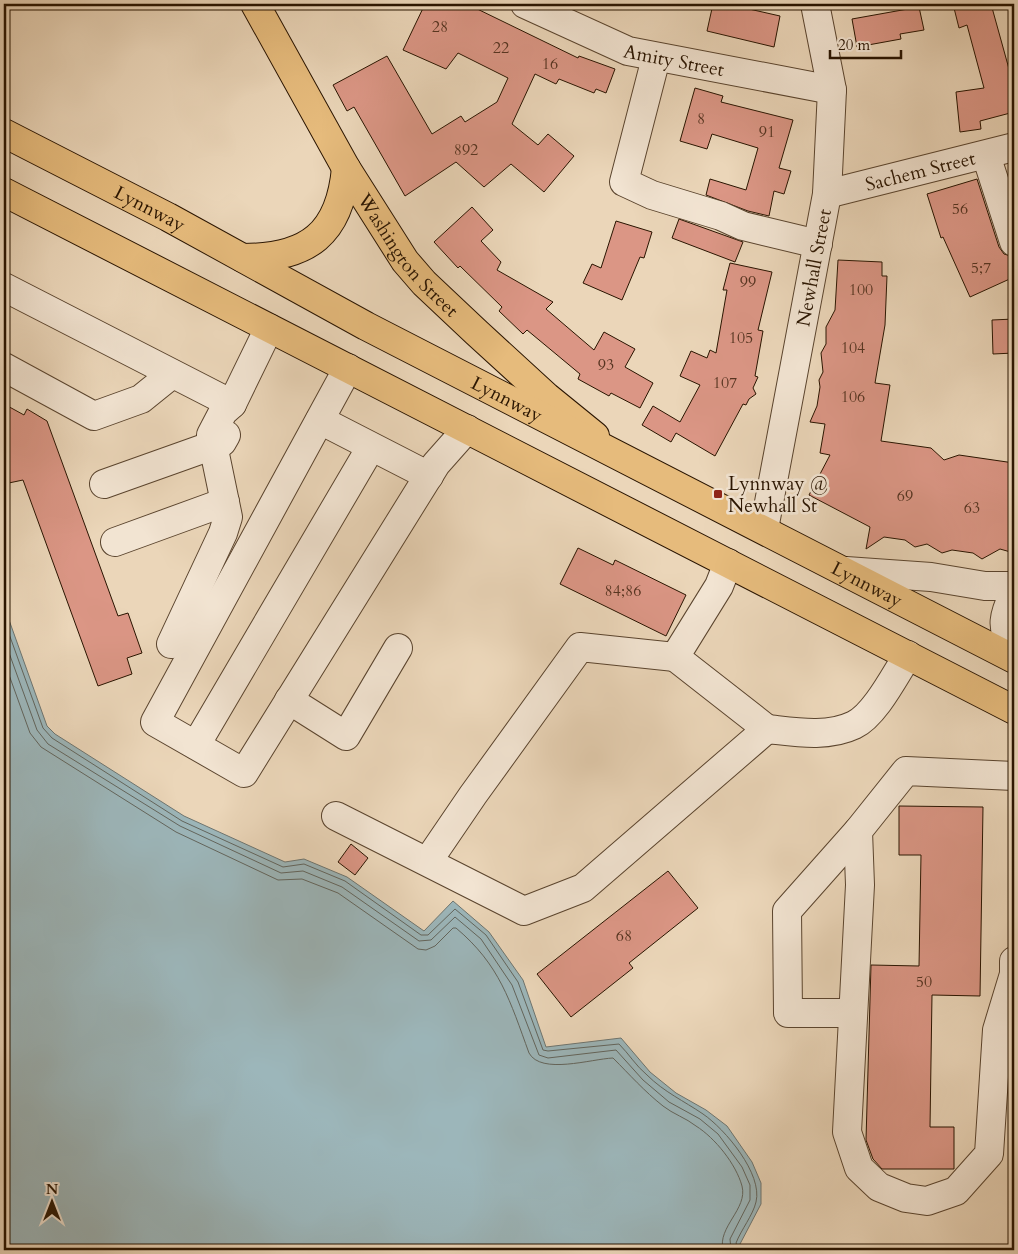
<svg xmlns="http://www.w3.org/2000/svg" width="1018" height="1254" font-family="Cardo,serif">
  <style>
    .water { fill: #9cb6ba; stroke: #6e7570 }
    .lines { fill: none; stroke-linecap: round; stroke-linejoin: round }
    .shore { stroke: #62655d; stroke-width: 1 }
    .building { fill: #db9685; stroke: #291400 }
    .minor-casing { stroke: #5a442e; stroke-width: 30 }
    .major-casing { stroke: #291400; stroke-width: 30 }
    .highway-casing { stroke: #291400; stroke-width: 30 }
    .minor { stroke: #f2e4d2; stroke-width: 28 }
    .major { stroke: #e6bb7c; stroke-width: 28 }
    .highway { stroke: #e6bb7c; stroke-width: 28 }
    .poi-dot { fill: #8f2418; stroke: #f2e4d2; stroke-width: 2 }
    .labels { text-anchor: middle; stroke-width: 5; stroke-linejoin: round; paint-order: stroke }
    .number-label { font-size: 16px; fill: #563421 }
    .street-label { font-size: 19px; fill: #291400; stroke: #f2e4d2 }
    .poi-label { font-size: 19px; fill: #291400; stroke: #f2e4d2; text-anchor: start }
  </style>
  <rect width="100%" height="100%" fill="#ebd6b9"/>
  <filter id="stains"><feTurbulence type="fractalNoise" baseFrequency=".004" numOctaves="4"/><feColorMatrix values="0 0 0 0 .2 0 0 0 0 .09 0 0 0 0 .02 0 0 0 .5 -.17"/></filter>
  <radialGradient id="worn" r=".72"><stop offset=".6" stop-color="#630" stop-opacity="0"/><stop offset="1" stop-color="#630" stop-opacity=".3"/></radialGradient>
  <path class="water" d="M 4,606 L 47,726 L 55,734 L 184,816 L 285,862 L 304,859 L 347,877 L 424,931 L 453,901 L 489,932 L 523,980 L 546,1047 L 621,1038 L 650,1072 L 676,1093 L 706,1110 L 727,1126 L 752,1162 L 761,1183 L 761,1204 L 740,1244 L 747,1250 L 4,1250 Z"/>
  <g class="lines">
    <path class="shore" d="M 4,620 L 43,728 L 52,738 L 182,821 L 283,867 L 304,864 L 345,881 L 421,935 L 428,935 L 455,909 L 486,935 L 518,982 L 543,1050 L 548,1051 L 619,1044 C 629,1054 636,1066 647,1075 C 664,1092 684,1101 703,1114 C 725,1129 763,1174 756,1202 C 753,1215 741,1230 736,1243 L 739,1250
      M 4,639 L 37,730 L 48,744 L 180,826 L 281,873 L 303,871 L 342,887 L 419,941 L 431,940 L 455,917 L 481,939 L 512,985 L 539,1055 L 548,1058 L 616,1050 L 643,1080 L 669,1102 L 700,1119 L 718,1134 L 742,1167 L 750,1185 L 750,1200 L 730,1239 L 731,1250
      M 4,661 L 30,733 L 41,747 L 176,832 L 278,880 L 302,879 L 338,893 L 418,949 L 426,950 L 435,946 L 453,928 L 456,928 C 500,965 510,1001 529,1053 C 541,1075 591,1059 613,1058 C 630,1075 644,1091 663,1106 C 673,1114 686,1118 696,1126 C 715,1138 736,1164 742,1186 C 748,1209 717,1227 723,1250"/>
  </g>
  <path class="building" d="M 425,4 L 467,4 L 578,58 L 579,56 L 615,69 L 606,93 L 596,89 L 594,93 L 559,79 L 556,84 L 535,74 L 512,124 L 538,145 L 548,134 L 574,156 L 544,192 L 511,164 L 484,187 L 456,162 L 405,196 L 354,107 L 347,111 L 333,85 L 387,56 L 432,134 L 461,116 L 465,122 L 497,102 L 508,78 L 458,53 L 446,69 L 403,50 Z
    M 713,4 L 727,4 L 780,16 L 774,47 L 707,31 Z
    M 953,4 L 991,4 L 1014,87 L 1014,112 L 980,121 L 981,129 L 960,132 L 956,92 L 984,88 L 967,25 L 959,28 Z
    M 919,7 L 924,30 L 900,34 L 901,39 L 857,47 L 852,19 Z
    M 695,88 L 723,96 L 721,102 L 793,120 L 779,168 L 791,171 L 784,194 L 774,191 L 769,216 L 748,211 L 706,195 L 710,179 L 746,190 L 758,148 L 712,134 L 707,149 L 680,141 Z
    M 977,179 L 999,247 L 1004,254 L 1014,257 L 1014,277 L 970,297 L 943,237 L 941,238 L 927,194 Z
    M 472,207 L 493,230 L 481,241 L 501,262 L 497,270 L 553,302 L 546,309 L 594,350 L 604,332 L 635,349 L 625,367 L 653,383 L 640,408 L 611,393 L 609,396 L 578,379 L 580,374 L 527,330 L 523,334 L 499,311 L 502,307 L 460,266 L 458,268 L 434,242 Z
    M 679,219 L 743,242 L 735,262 L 672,238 Z
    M 616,221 L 652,232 L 644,258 L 640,257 L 622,300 L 583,283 L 592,264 L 601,268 Z
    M 838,260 L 882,262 L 882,276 L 887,276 L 885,325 L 875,383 L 890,385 L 881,441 L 931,448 L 944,460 L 959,455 L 1014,463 L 1014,553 L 1000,549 L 982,559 L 973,553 L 952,550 L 942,553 L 927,544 L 915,547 L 905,540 L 884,537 L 866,549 L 870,527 L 809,495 L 830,455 L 820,453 L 825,424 L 810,422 L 817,406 L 820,387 L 819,380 L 823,372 L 821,353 L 826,344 L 826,327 L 835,310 Z
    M 730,263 L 772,272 L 758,330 L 763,331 L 755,376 L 758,377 L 753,388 L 756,394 L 749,399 L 746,405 L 743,404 L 715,456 L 676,433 L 671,442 L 642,425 L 653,406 L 680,422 L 700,385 L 680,376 L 691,351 L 707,358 L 710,350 L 716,353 L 727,290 L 723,290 Z
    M 1014,319 L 1014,353 L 993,354 L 992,320 Z
    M 4,404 L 24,415 L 27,409 L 47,421 L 118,616 L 128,613 L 142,653 L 127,658 L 132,674 L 98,686 L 23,480 L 4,484 Z
    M 578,548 L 613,565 L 615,560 L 686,595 L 666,636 L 560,584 Z
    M 899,806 L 983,807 L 980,996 L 932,995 L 930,1127 L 954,1127 L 954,1169 L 882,1169 L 873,1159 L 866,1140 L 871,965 L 919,966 L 921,855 L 899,855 Z
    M 351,844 L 368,858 L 355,875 L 338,862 Z
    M 668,871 L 698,908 L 629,963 L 633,968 L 571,1017 L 537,974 Z"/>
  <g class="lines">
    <defs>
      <g id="minor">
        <path id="s1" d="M 525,4 L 628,51 L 832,90"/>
        <path d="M 656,58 L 624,182 L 652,195 L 721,216 L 743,226 L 818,244"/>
        <path d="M 986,155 L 1014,242"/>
        <path id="s2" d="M 827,194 L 1014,147"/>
        <path d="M 4,287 L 232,404 L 269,328"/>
        <path d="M 4,367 L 94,416 L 141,399 L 172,374"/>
        <path d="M 348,368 L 155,722 L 244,773 L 436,464 L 467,429"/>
        <path d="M 320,420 L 429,476"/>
        <path d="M 104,484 L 222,442 L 226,435"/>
        <path id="s3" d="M 764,529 L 827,194 L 832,90 L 815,4"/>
        <path d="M 115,542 L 225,502"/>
        <path d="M 846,571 L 931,577 L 985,586 L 1014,586"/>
        <path d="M 1014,593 C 1004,614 999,628 1014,648"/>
        <path d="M 171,644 L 223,533 L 228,517 L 211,435 L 223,412 L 232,404"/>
        <path d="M 289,700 L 346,736 L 398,648"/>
        <path d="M 767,729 C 795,732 827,738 854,725 C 875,715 895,675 908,655"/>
        <path d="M 196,745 L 371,447"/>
        <path d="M 1014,776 L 906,771 L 858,831 L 860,885 L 847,1132 L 859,1168 L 879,1187 L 906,1198 L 927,1201 L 956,1191 L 989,1154 L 997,1030 L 1014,974 L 1014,961"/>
        <path d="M 336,816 L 524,911 L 583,888 L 767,729 L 675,657 L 719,586 L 728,563"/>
        <path d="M 428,861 L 473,795 L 580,647 L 675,657"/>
        <path d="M 853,1013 L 788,1013 L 787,911 L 858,831"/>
      </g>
      <g id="major">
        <path id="s4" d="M 255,4 L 346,168 L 405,261 L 424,283 L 476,332 L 547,397 L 595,436"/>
        <path d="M 243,258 C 308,258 340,234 346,168"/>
      </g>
      <g id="highway">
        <path id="s5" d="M 4,133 L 168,217 L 366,326 L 1014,659"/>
        <path d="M 4,192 L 1014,710"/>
      </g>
    </defs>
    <use href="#minor" class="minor-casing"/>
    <use href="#major" class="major-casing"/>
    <use href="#highway" class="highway-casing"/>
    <use href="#minor" class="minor"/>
    <use href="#major" class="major"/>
    <use href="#highway" class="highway"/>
  </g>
  <rect class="poi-dot" x="713" y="489" width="10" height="10" rx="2.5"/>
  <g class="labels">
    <g class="number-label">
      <text x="440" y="32">28</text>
      <text x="501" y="53">22</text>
      <text x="550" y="69">16</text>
      <text x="701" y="124">8</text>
      <text x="767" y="137">91</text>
      <text x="466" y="155">892</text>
      <text x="960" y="214">56</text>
      <text x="981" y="273">5;7</text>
      <text x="748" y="287">99</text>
      <text x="861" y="295">100</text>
      <text x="741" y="343">105</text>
      <text x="853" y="353">104</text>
      <text x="606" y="370">93</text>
      <text x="725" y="388">107</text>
      <text x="853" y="402">106</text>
      <text x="905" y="501">69</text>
      <text x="972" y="513">63</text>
      <text x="623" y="596">84;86</text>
      <text x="624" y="941">68</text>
      <text x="924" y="987">50</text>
    </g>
    <g class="street-label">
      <text dy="7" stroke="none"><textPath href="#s1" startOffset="160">Amity Street</textPath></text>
      <text dy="7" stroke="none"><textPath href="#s2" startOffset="96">Sachem Street</textPath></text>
      <text dy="7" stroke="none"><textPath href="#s5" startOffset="164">Lynnway</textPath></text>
      <text dy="7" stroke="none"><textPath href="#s4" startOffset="295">Washington Street</textPath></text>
      <text dy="7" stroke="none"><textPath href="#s3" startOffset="266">Newhall Street</textPath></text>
      <text dy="7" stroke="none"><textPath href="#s5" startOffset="569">Lynnway</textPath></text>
      <text dy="7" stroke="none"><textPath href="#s5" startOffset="974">Lynnway</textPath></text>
    </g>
    <g class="poi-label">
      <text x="728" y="490">Lynnway @<tspan x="728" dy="22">Newhall St</tspan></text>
    </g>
  </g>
  <rect width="1018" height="1254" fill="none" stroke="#ebd6b9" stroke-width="20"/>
  <rect x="5" y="5" width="1008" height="1244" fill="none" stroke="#291400" stroke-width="2.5"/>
  <rect x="10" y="10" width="998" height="1234" fill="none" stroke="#291400"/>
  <g transform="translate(52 1202)" stroke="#f2e4d2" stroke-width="4" paint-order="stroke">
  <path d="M0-4L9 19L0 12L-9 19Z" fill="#291400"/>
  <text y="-8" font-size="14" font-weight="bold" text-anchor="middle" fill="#291400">N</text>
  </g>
  <path d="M830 50v8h71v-8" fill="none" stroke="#291400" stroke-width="2.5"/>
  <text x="838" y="50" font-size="15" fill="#291400" stroke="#f2e4d2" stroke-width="4" paint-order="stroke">20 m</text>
  <rect width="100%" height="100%" filter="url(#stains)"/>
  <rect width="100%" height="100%" fill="url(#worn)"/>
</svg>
